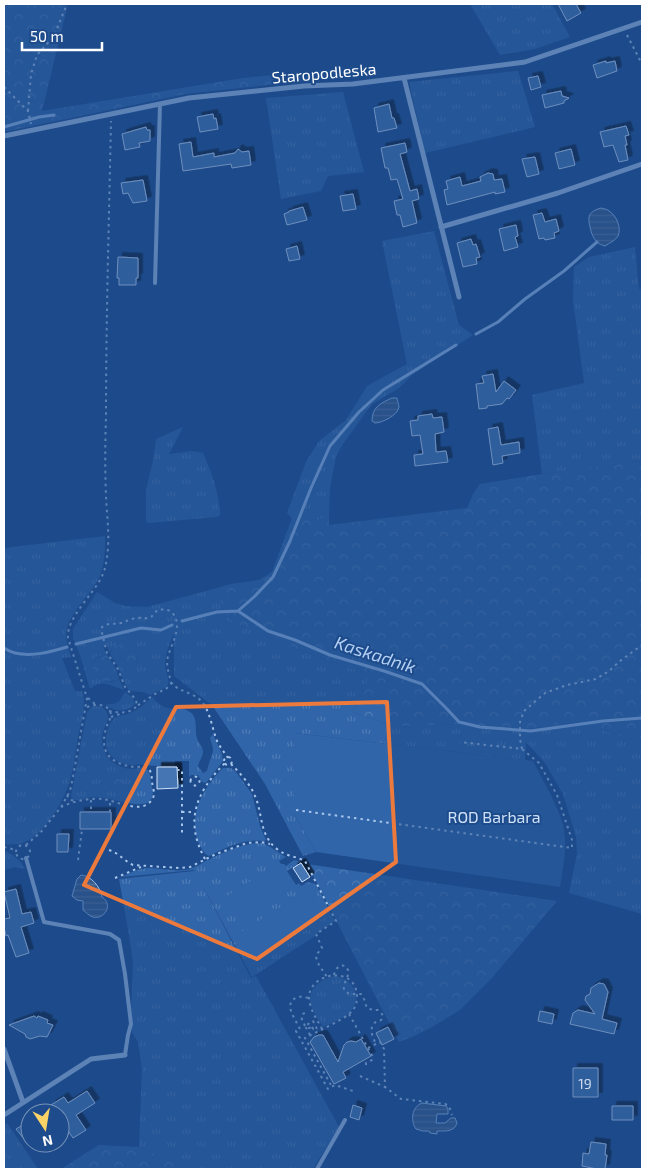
<svg xmlns="http://www.w3.org/2000/svg" width="646" height="1173" font-family="'Exo 2',sans-serif">
  <style>
    .grass { fill: url(#grass-tufts) }
    .forest { fill: url(#forest-crowns) }
    .garden { fill: #3065a9 }
    .water { fill: url(#water-rules); stroke: #9bc1ee }
    .lines { fill: none; stroke-linecap: round; stroke-linejoin: round }
    .stream { stroke: #9bc1ee; stroke-width: 3 }
    .building { fill: #4575b3; stroke: #cee1f9; filter: url(#shadow) }
    .path { stroke: #a8c6ec; stroke-width: 2; stroke-dasharray: 2.5 4; stroke-linecap: butt }
    .lane { stroke: #a8c6ec; stroke-width: 4 }
    .street { stroke: #a8c6ec; stroke-width: 5 }
    .marked { fill: none; stroke: #ed7a3d; stroke-width: 4; stroke-linejoin: round }
    .labels { text-anchor: middle; stroke-width: 4; stroke-linejoin: round; paint-order: stroke }
    .number-label { font-size: 14px; fill: #d0dcec }
    .street-label { font-size: 16px; fill: #fff; stroke: #1d4b8b }
    .park-label { font-size: 16px; fill: #cee1f9; stroke: #1d4b8b }
    .water-label { font-size: 18px; font-style: italic; fill: #b4d0f4; stroke: #1d4b8b }
  </style>
  <defs>
    <pattern id="grass-tufts" width="24" height="20" patternUnits="userSpaceOnUse" patternTransform="scale(1.25)"><rect width="24" height="20" fill="#3065a9"/><path d="M3 7l-1-3M5 7V3M7 7l1-3M15 17l-1-3M17 17v-4M19 17l1-3" fill="none" stroke="#4f7cb6"/></pattern>
    <pattern id="forest-crowns" width="20" height="18" patternUnits="userSpaceOnUse" patternTransform="scale(1.25)"><rect width="20" height="18" fill="#3065a9"/><path d="M2 6a3 3 0 1 1 6 0M12 15a3 3 0 1 1 6 0" fill="none" stroke="#4f7cb6"/></pattern>
    <pattern id="water-rules" width="6" height="5" patternUnits="userSpaceOnUse" patternTransform="scale(1.25)"><rect width="6" height="5" fill="#3a5c8a"/><path d="M0 2.5h6" fill="none" stroke="#58749c"/></pattern>
    <filter id="shadow"><feDropShadow dx="4.5" dy="-4.5" stdDeviation="0" flood-color="#0009"/></filter>
  </defs>
  <rect width="100%" height="100%" fill="#1d4b8b"/>
  <path class="grass" d="M 470,4 L 552,4 L 570,37 L 535,49 L 500,55 Z
    M 518,71 L 535,127 L 425,153 L 409,82 Z
    M 343,92 L 364,172 L 328,176 L 321,191 L 281,199 L 266,98 Z
    M 434,231 L 459,325 L 473,335 L 412,375 L 399,388 L 371,405 L 343,444 L 336,456 L 330,488 L 329,517 L 318,520 L 292,518 L 287,513 L 306,462 L 319,441 L 346,420 L 367,386 L 407,364 L 382,241 Z
    M 635,247 L 639,289 L 642,289 L 642,461 L 542,474 L 532,395 L 584,383 L 573,300 L 574,267 L 589,257 Z
    M 183,427 L 169,454 L 192,451 L 203,453 C 212,473 219,493 220,515 L 217,517 L 148,523 L 146,520 L 146,490 L 153,461 L 156,439 Z
    M 105,536 C 105,550 105,564 99,578 C 91,594 66,617 66,634 C 66,642 69,650 71,657 L 62,658 L 75,691 L 82,691 C 87,705 81,723 78,737 C 75,753 74,771 68,786 C 62,804 44,833 27,841 C 19,845 12,845 4,844 L 4,548 Z
    M 217,588 C 219,599 223,612 231,619 C 239,626 250,629 259,633 C 295,650 333,662 371,675 L 353,712 L 394,727 L 456,724 L 527,729 L 577,722 L 633,740 L 642,738 L 642,914 L 569,893 L 577,854 L 576,837 L 563,794 L 545,763 L 526,742 L 525,760 L 294,733 L 294,814 L 316,852 L 303,856 L 265,784 L 212,705 L 174,676 L 174,634 C 170,642 165,654 165,664 C 165,672 171,680 167,687 L 150,695 L 144,692 L 129,691 L 123,679 C 137,672 139,663 134,649 L 111,650 L 110,654 L 107,646 L 103,647 L 107,655 L 96,657 L 92,663 L 105,681 L 111,682 L 119,679 L 124,690 C 110,686 103,678 90,689 L 80,655 L 73,638 L 73,629 L 97,592 L 115,603 L 126,606 L 147,607 Z
    M 125,692 L 132,697 L 135,704 C 126,713 114,712 105,704 C 119,705 119,702 125,692 Z
    M 152,697 C 159,705 165,709 175,709 C 180,709 179,708 183,709 C 200,713 194,726 197,738 C 198,743 203,746 203,752 C 203,757 199,761 198,766 L 203,773 L 207,771 C 208,764 212,757 213,750 C 213,746 211,742 210,738 L 213,734 L 222,754 L 223,761 L 206,783 L 202,782 L 198,775 L 191,775 L 189,777 L 189,761 L 175,761 L 175,766 C 164,766 154,766 144,765 C 140,764 136,765 132,765 C 119,765 106,756 106,742 C 106,735 108,725 113,720 C 118,714 124,716 130,713 C 138,710 146,703 152,697 Z
    M 96,706 C 103,706 106,710 108,716 C 107,724 102,731 102,739 C 102,755 114,768 131,769 C 137,769 145,765 149,772 C 151,776 150,783 152,787 C 159,817 117,799 104,798 C 100,798 96,797 92,797 C 87,798 82,801 77,800 C 73,800 73,799 71,796 L 87,712 L 92,707 Z
    M 223,768 L 231,768 L 236,772 L 252,794 L 260,826 L 266,840 L 264,841 C 246,838 224,848 209,856 C 204,854 202,849 199,844 C 187,817 203,787 223,768 Z
    M 262,843 C 271,846 278,853 286,857 L 279,861 L 281,864 L 284,864 L 286,866 L 294,860 L 301,862 L 287,871 L 296,885 L 299,883 L 301,886 L 308,882 L 316,884 L 335,921 L 316,934 L 315,936 L 252,977 L 200,881 L 251,978 L 256,976 L 339,1127 L 313,1169 L 190,1169 L 139,1147 L 142,1069 L 138,1042 L 132,1032 L 131,1012 L 133,963 L 129,935 L 119,879 L 194,871 L 194,870 L 122,877 C 130,872 138,869 147,868 C 161,867 174,873 189,869 C 197,867 203,862 210,859 C 226,851 244,843 262,843 Z
    M 4,850 C 13,855 20,859 25,869 L 15,867 L 4,870 Z
    M 335,976 C 352,978 363,997 351,1011 C 344,1019 331,1023 323,1027 C 319,1020 314,1013 311,1006 C 306,990 321,978 335,976 Z
    M 7,1123 L 38,1169 L 4,1169 L 4,1125 Z"/>
  <path class="forest" d="M 4,4 L 68,4 L 42,111 L 243,78 L 361,66 L 376,74 L 294,82 L 186,94 L 4,132 Z
    M 642,461 L 642,738 L 633,740 L 577,722 L 527,729 L 456,724 L 394,727 L 353,712 L 370,675 C 333,662 295,650 259,633 C 250,629 239,626 231,619 C 223,612 219,599 217,588 L 231,584 L 259,580 L 272,572 L 292,518 L 318,520 L 329,517 L 329,525 L 467,508 L 473,494 L 480,484 L 542,474 Z
    M 121,644 C 125,643 129,643 132,646 C 138,652 138,666 133,673 C 130,676 126,677 123,679 L 118,666 L 110,654 L 114,647 Z
    M 107,655 L 116,669 L 119,679 C 105,684 95,681 92,665 C 94,656 99,657 107,655 Z
    M 110,772 L 122,772 L 122,791 L 109,790 Z
    M 307,864 L 557,901 L 491,979 L 460,1010 L 432,1027 L 414,1036 L 399,1042 Z
    M 99,1145 L 139,1147 L 190,1169 L 61,1169 Z"/>
  <path class="garden" d="M 294,733 L 533,761 C 543,781 558,805 563,825 C 568,846 563,867 560,887 L 316,852 L 294,814 Z
    M 274,866 L 290,890 L 243,921 L 227,896 Z
    M 307,890 L 324,918 L 259,961 L 241,932 Z"/>
  <path class="water" d="M 601,208 C 604,209 607,209 609,211 C 616,215 622,228 618,236 C 615,241 609,243 605,246 C 602,245 599,244 597,242 C 594,239 592,235 591,231 C 588,219 586,212 601,208 Z
    M 392,398 L 397,398 C 397,401 399,404 399,407 C 398,415 382,423 375,423 L 372,421 C 372,407 381,403 392,398 Z
    M 81,875 C 91,876 100,886 102,897 C 114,905 104,920 93,917 C 89,916 86,912 83,910 L 83,901 L 77,900 L 72,896 L 77,879 Z
    M 422,1103 L 446,1106 L 448,1109 L 448,1114 L 437,1114 L 436,1123 L 445,1123 L 451,1118 L 455,1118 L 457,1123 C 454,1132 446,1131 437,1131 L 437,1134 L 430,1133 L 429,1131 L 423,1131 L 416,1129 C 410,1120 412,1107 422,1103 Z"/>
  <g class="lines">
    <path class="stream" d="M 4,127 L 39,117 L 54,115
      M 476,334 L 498,322 L 525,299 L 564,271 L 597,242
      M 238,611 L 255,596 L 273,577 L 290,541 L 311,488 L 330,446 L 359,412 L 383,390 L 456,345
      M 182,621 L 217,612 L 238,611 L 268,631 L 295,640 L 330,655 L 384,671 L 422,684 L 447,709 L 459,722 L 480,727 L 531,731 L 603,721 L 642,718
      M 76,644 L 141,628 L 161,630 L 172,625
      M 4,648 C 7,650 11,652 15,653 C 32,657 50,652 67,647"/>
  </g>
  <path class="building" d="M 558,4 L 576,4 L 581,13 L 567,21 Z
    M 606,61 L 606,63 L 615,61 L 617,71 L 597,78 L 593,65 Z
    M 538,76 L 541,87 L 531,90 L 528,78 Z
    M 561,91 L 562,96 L 569,98 L 564,101 L 564,103 L 545,108 L 542,95 Z
    M 389,104 L 392,118 L 394,118 L 397,128 L 378,132 L 374,108 Z
    M 213,114 L 214,119 L 216,118 L 218,129 L 200,132 L 197,117 Z
    M 626,126 L 629,135 L 625,136 L 627,145 L 625,145 L 628,160 L 619,162 L 613,145 L 604,147 L 600,132 Z
    M 146,127 L 147,130 L 150,130 L 150,141 L 139,143 L 140,147 L 125,150 L 122,134 Z
    M 191,142 L 193,157 L 214,153 L 214,157 L 235,153 L 238,149 L 242,152 L 249,151 L 251,165 L 232,168 L 231,164 L 183,171 L 179,144 Z
    M 405,143 L 407,152 L 400,154 L 410,191 L 417,189 L 419,199 L 412,201 L 417,223 L 403,227 L 400,215 L 397,215 L 394,201 L 403,199 L 397,179 L 391,180 L 388,168 L 385,168 L 381,148 Z
    M 571,149 L 575,165 L 559,169 L 555,153 Z
    M 535,157 L 539,174 L 527,177 L 522,159 Z
    M 488,173 L 493,174 L 494,180 L 502,179 L 505,192 L 495,194 L 495,192 L 447,205 L 444,190 L 448,189 L 446,181 L 460,177 L 462,186 L 481,181 L 480,177 Z
    M 143,180 L 147,201 L 133,203 L 128,193 L 123,194 L 121,183 Z
    M 353,194 L 356,209 L 343,211 L 340,196 Z
    M 303,207 L 307,220 L 287,225 L 284,214 L 289,212 L 289,211 Z
    M 542,213 L 545,222 L 556,219 L 559,231 L 554,233 L 555,238 L 545,240 L 544,238 L 539,239 L 533,215 Z
    M 516,225 L 518,236 L 515,237 L 518,247 L 504,251 L 499,229 Z
    M 471,239 L 473,245 L 476,244 L 480,257 L 476,258 L 477,264 L 463,267 L 457,243 Z
    M 297,246 L 300,259 L 289,261 L 286,249 Z
    M 118,257 L 138,258 L 138,278 L 136,278 L 136,285 L 119,285 L 119,278 L 117,278 Z
    M 493,374 L 496,392 L 504,381 L 516,390 L 509,399 L 507,398 L 502,404 L 487,406 L 487,408 L 479,409 L 476,384 L 484,383 L 482,376 Z
    M 432,414 L 433,418 L 442,417 L 444,432 L 435,434 L 436,452 L 446,451 L 448,462 L 415,466 L 414,455 L 423,454 L 420,435 L 412,436 L 410,421 L 418,420 L 418,416 Z
    M 498,427 L 501,445 L 519,442 L 520,453 L 502,456 L 503,463 L 493,465 L 488,429 Z
    M 157,767 L 177,767 L 178,788 L 157,789 Z
    M 80,812 L 111,812 L 111,829 L 80,829 Z
    M 57,834 L 69,834 L 68,852 L 57,852 Z
    M 301,863 L 310,877 L 302,882 L 293,868 Z
    M 16,889 L 22,914 L 31,912 L 34,923 L 21,927 L 29,953 L 16,957 L 8,935 L 6,936 L 4,927 L 4,919 L 10,918 L 4,892 Z
    M 599,983 L 604,984 L 608,992 L 602,1019 L 617,1023 L 614,1034 L 570,1024 L 573,1013 L 578,1010 L 595,1014 L 585,1000 L 586,996 L 590,994 L 591,988 Z
    M 540,1011 L 554,1014 L 552,1024 L 538,1021 Z
    M 34,1016 L 37,1018 L 38,1016 L 48,1020 L 47,1023 L 53,1025 L 47,1037 L 40,1036 L 30,1039 L 26,1037 L 25,1034 L 9,1025 Z
    M 388,1027 L 394,1039 L 382,1045 L 376,1033 Z
    M 319,1035 L 323,1035 L 338,1062 L 344,1045 L 347,1042 L 351,1041 L 356,1042 L 361,1039 L 371,1056 L 343,1072 L 346,1078 L 334,1084 L 310,1042 L 314,1037 Z
    M 573,1068 L 598,1068 L 598,1097 L 573,1097 Z
    M 87,1091 L 95,1103 L 76,1115 L 86,1130 L 73,1138 L 60,1119 L 60,1113 L 56,1113 L 51,1105 L 64,1097 L 68,1103 Z
    M 353,1105 L 362,1108 L 359,1120 L 350,1117 Z
    M 612,1106 L 633,1106 L 633,1120 L 612,1120 Z
    M 26,1123 L 30,1129 L 30,1135 L 24,1139 L 16,1129 Z
    M 591,1142 L 606,1144 L 605,1155 L 607,1155 L 605,1169 L 597,1169 L 582,1166 L 583,1153 L 589,1154 Z"/>
  <g class="lines">
    <path class="path" d="M 627,35 L 642,64
      M 4,87 L 28,111 L 31,124
      M 28,111 L 31,74 L 37,55 L 54,36 L 67,4
      M 171,682 C 179,693 193,691 203,703 C 211,715 212,728 217,741 C 220,747 224,752 228,758
      M 88,698 L 95,704
      M 109,711 C 121,713 129,714 137,706 L 136,700 L 125,687 L 118,669 L 107,653 L 102,633 L 102,627 C 109,622 114,625 121,623 C 125,622 128,620 132,619 C 145,615 148,624 157,610 C 164,609 170,609 174,615 C 183,629 169,647 167,661 C 167,669 170,676 171,684 L 166,689 L 155,694 L 137,706
      M 111,717 L 120,714
      M 522,749 L 520,739 L 520,722 L 524,711 L 545,693 L 567,685 L 596,679 L 609,671 L 620,661 L 642,645
      M224 761a4 4 0 1 1 8 0a4 4 0 1 1-8 0Z
      M 231,764 C 240,773 250,784 255,796 C 263,814 259,835 277,849 C 287,857 296,856 305,861 L 336,921 L 316,934 L 322,948 L 317,954 L 316,957 L 319,965 L 327,977
      M 177,770 L 182,770 L 182,835
      M190.5 781a4.5 4.5 0 1 1 9 0a4.5 4.5 0 1 1-9 0Z
      M 67,795 L 69,799 L 74,801
      M 91,800 L 91,812
      M 61,807 C 73,801 90,798 103,799 C 116,801 141,814 151,801 C 155,797 154,792 153,787 C 151,780 153,775 149,769 C 144,766 139,767 134,767 C 125,766 115,763 109,756 C 101,747 104,733 108,723 C 109,721 111,717 111,716 C 111,703 93,703 86,708
      M 296,810 L 572,848 L 572,840 L 557,795 L 539,763 L 522,749 L 460,742
      M 110,812 L 110,800
      M 182,812 L 195,812
      M16 852a7 7 0 1 1 14 0a7 7 0 1 1-14 0Z
      M 26,845 L 41,832 L 61,807 L 70,791 L 73,777 L 87,698 L 68,638 C 66,618 94,594 102,576 C 105,570 106,564 107,557 C 110,538 107,517 106,497 C 105,470 105,444 106,417 C 106,319 109,220 111,121
      M 4,847 L 16,850
      M 109,850 C 119,853 124,861 133,865 L 180,868 L 190,867 L 216,854 L 247,843 L 261,842 L 270,844
      M 205,859 C 184,821 196,792 225,763
      M 78,860 L 82,830
      M 115,878 L 141,867
      M 334,975 C 335,967 344,961 348,970 C 350,976 343,982 344,990 L 349,994 L 361,994 C 369,1004 361,1010 378,1010 C 381,1012 385,1016 381,1020 C 380,1021 378,1021 377,1021 C 368,1027 372,1036 376,1044
      M 308,998 C 299,994 287,999 291,1011 C 293,1017 297,1023 300,1029 L 296,1031 L 328,1089 L 335,1085 L 353,1091
      M 349,1014 L 373,1057 L 372,1060 L 366,1063 L 366,1066
      M 305,1026 L 301,1017 L 303,1014 L 308,1011
      M 312,1027 L 313,1029 L 311,1030 L 309,1028 Z
      M 322,1029 C 318,1021 312,1013 310,1004 C 301,974 356,962 357,996 C 357,1002 356,1007 352,1011 C 346,1019 316,1032 305,1038 L 332,1087
      M 310,1035 L 305,1026 L 313,1021 L 318,1031
      M 368,1048 L 380,1042 L 384,1049 L 385,1087 L 401,1099 L 445,1104 L 449,1106 L 452,1115
      M 360,1076 L 385,1087"/>
    <path class="lane" d="M 155,283 L 160,104
      M 26,858 L 44,922 L 110,934 L 119,940 L 125,974 L 131,1024 L 128,1035 L 125,1055
      M 317,1169 L 345,1120"/>
    <path class="street" d="M 404,78 L 459,297
      M 4,136 L 189,98 L 304,86 L 353,84 L 525,62 L 642,22
      M 441,227 L 558,193 L 642,164
      M 4,1049 L 23,1102
      M 4,1115 L 91,1059 L 125,1055"/>
  </g>
  <path d="M0 0H646V1173H0ZM 387,702 L 396,862 L 257,959 L 84,885 L 176,707 Z" fill="#1d4b8b" fill-opacity=".55" fill-rule="evenodd"/>
  <path class="marked" d="M 387,702 L 396,862 L 257,959 L 84,885 L 176,707 Z"/>
  <g class="labels">
    <g class="number-label">
      <text x="585" y="1089">19</text>
    </g>
    <g class="street-label">
      <text transform="translate(324 73) rotate(-5)" y="6">Staropodleska</text>
    </g>
    <g class="park-label">
      <text x="494" y="823">ROD Barbara</text>
    </g>
    <g class="water-label">
      <text transform="translate(375 655) rotate(18)" y="6">Kaskadnik</text>
    </g>
  </g>
  <rect width="646" height="1173" fill="none" stroke="#ffffff" stroke-width="10"/>
  <g transform="translate(45 1128) rotate(168)"><circle r="24" fill="#1d4b8b" stroke="#7793b9"/>
  <path d="M0-4L9 19L0 12L-9 19Z" fill="#fcd366"/>
  <text y="-8" font-size="14" font-weight="bold" text-anchor="middle" fill="#ffffff">N</text>
  </g>
  <path d="M22 42v8h80v-8" fill="none" stroke="#ffffff" stroke-width="2.5"/>
  <text x="30" y="42" font-size="15" fill="#ffffff" stroke="#1d4b8b" stroke-width="4" paint-order="stroke">50 m</text>
</svg>
